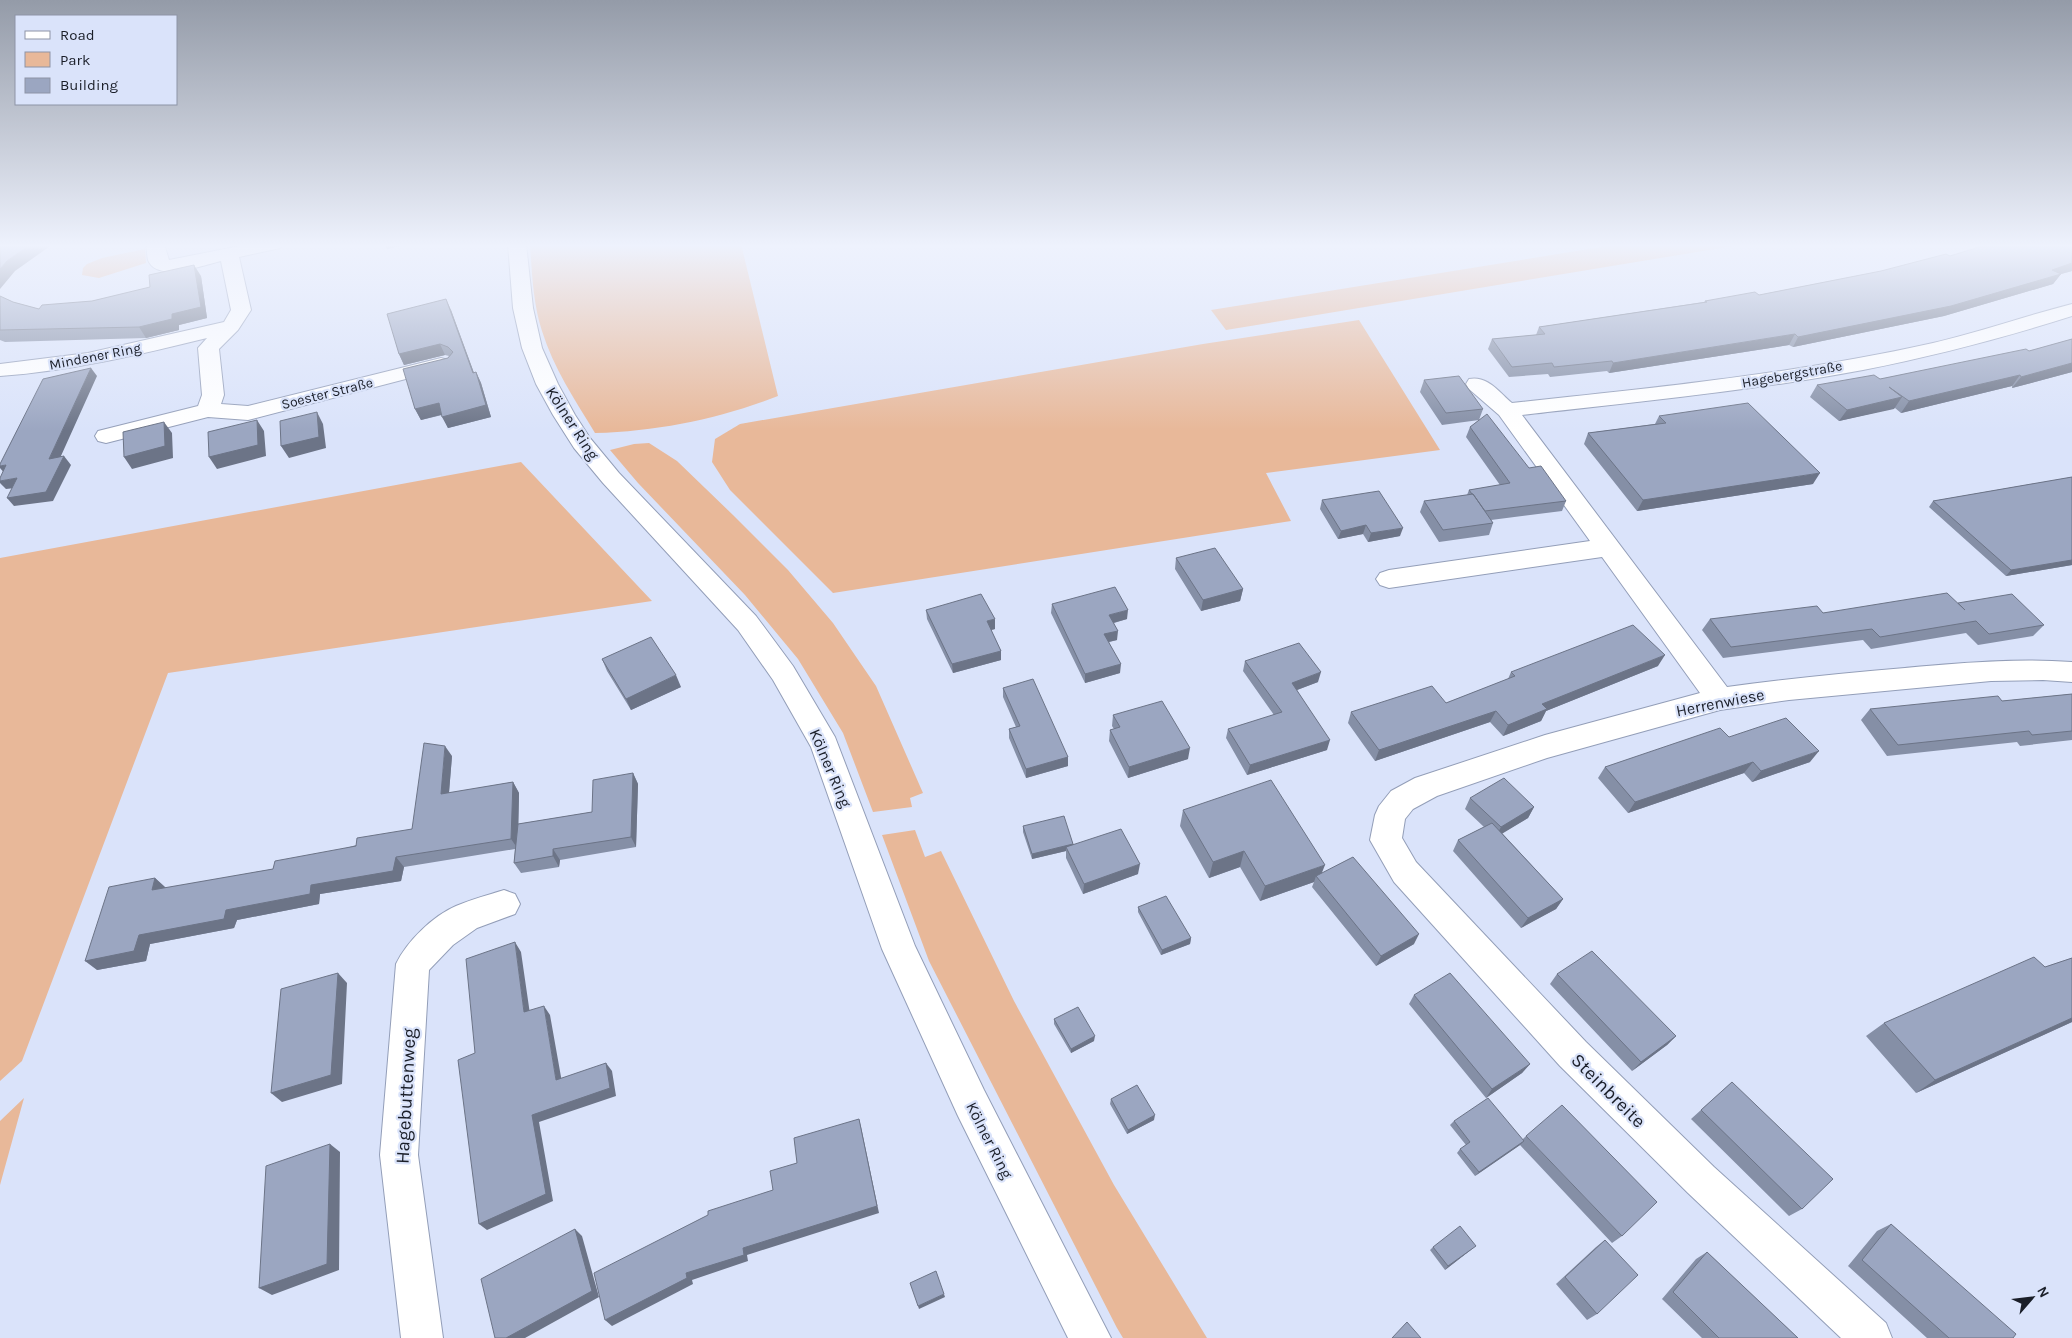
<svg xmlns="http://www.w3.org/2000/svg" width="2072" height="1338" font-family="Karla,sans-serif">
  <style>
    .green { fill: #e8b899 }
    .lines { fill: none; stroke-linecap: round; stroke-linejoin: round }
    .minor-casing { stroke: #939eb8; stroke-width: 2 }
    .minor { fill: #fff; fill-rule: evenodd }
    .wall { fill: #858fa6 }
    .shaded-wall { fill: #6c7487 }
    .building { fill: #9ba6c1; stroke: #6c7487 }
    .labels { text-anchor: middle; stroke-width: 4.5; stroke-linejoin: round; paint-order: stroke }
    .far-street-label { font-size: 14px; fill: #1a1e28; stroke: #dae3fa }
    .street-label { font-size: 16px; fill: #1a1e28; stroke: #dae3fa }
    .near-street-label { font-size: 19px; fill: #1a1e28; stroke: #dae3fa }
  </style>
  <rect width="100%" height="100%" fill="#dae3fa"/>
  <path class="green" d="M 530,244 L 741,244 L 778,396 C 718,419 660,431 595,433 C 575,400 553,367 542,331 C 533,303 532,273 530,244 Z
    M 1620,244 L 1745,244 L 1226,330 L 1211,310 Z
    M 145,249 L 146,263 L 99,278 L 82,275 L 83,268 L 87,264 L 102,258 Z
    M 1359,320 L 1440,450 L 1266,473 L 1291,521 L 833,593 L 730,490 L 712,462 L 715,439 L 740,424 L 1203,344 Z
    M 649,443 L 677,461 L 733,515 L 788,570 L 833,623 L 876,686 L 923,793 L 910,798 L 912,807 L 873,812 L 843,733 L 798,659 L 745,595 L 638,483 L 610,450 L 634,444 Z
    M 521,462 L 652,601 L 168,673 L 22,1061 L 0,1081 L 0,558 Z
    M 915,830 L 925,857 L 941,851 L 1014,1001 L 1114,1185 L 1207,1338 L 1123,1338 L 1117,1328 L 929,961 L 882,835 Z
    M 24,1098 L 0,1185 L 0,1121 Z"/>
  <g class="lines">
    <defs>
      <path id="minor" d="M 146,244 L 164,244 L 169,260 L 250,244 L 282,244 L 280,248 L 239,257 L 251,310 L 238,330 L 219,349 L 224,395 L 221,404 L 248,406 L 441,358 L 448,360 L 452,364 L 448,368 L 248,420 L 208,417 L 106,443 L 98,441 L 95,436 L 98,431 L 198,406 L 202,395 L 198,348 L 207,338 C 138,355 70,371 0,376 L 0,364 L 88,353 L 224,322 L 231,310 L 221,261 C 203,265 157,283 148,260 C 147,255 147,249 146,244 Z
        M 508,244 L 526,244 L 533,308 L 542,348 L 558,384 L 575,415 L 590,438 L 619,473 L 756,616 L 793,666 L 835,737 L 915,946 L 984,1090 L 1111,1338 L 1068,1338 L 958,1116 L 882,949 L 811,747 L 773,680 L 738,630 L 603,483 L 574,448 L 553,415 L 536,384 L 522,348 L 513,308 Z
        M 2072,304 L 2072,316 C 2003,338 1934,356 1863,370 C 1751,391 1636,402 1522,415 L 1727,687 C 1786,679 1845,673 1905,668 C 1961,663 2016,658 2072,662 L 2072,682 L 2043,680 L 1991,681 L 1789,700 L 1720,710 L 1547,758 L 1437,796 L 1413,809 L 1405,819 L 1402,838 L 1416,862 L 1586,1042 L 1714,1167 L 1886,1323 L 1892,1338 L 1841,1338 L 1688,1193 L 1560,1066 L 1394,882 L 1370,840 L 1375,815 L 1379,806 L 1391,791 L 1415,778 L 1545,735 L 1700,693 L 1602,557 L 1389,588 L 1380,585 L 1376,579 L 1380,573 L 1389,570 L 1590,541 L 1499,415 L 1469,389 L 1466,384 L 1469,379 C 1487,375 1499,392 1512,403 C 1653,388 1795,374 1933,343 C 1980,332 2025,316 2072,304 Z
        M 504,890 L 515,894 L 520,904 L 515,914 L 477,928 L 453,945 L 429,970 L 418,1155 L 443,1338 L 401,1338 L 380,1155 L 396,964 C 407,941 433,916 456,906 C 472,899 488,895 504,890 Z"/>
    </defs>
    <use href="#minor" class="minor-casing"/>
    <use href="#minor" class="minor"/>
  </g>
  <path class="wall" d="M 2072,244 L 2072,271 L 2061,274 L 2053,284 L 1944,316 L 1793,347 L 1789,345 L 1609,373 L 1607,371 L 1550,377 L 1548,374 L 1509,377 L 1488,349 L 1492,339 L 1536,335 L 1539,327 L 1704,302 L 1705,301 L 1759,295 L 1881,271 L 1950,256 L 2028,246 Z
    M 201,276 L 207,318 L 179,325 L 179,330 L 146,338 L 5,342 L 0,340 L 0,296 L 13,302 L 39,309 L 92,301 Z
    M 451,310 L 474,373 L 476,372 L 481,383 L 491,417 L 448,428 L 442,415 L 421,420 L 415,409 L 449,356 L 445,355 L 404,365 L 399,354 Z
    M 2072,339 L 2072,372 L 2012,388 L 2012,386 L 1901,413 L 1895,408 L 1839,421 L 1810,397 L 1817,385 L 1880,379 L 2029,351 Z
    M 1424,380 L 1483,409 L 1479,420 L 1529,468 L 1566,501 L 1562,511 L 1491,520 L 1493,523 L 1489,535 L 1439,542 L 1420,512 L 1424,501 L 1467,495 L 1469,490 L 1500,485 L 1466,437 L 1470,427 L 1479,420 L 1442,425 L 1420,392 Z
    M 1659,416 L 1813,484 L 1637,511 L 1584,444 L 1588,433 L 1655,424 Z
    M 2072,477 L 2072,565 L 2006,576 L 1929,507 L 1933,501 Z
    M 1322,500 L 1400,536 L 1368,542 L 1363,534 L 1338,539 L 1320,509 Z
    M 1176,558 L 1243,589 L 1240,601 L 1201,611 L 1175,569 Z
    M 1958,603 L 2044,625 L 2033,636 L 1978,645 L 1966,633 L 1871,649 L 1863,640 L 1723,658 L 1702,630 L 1710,619 L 1823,613 Z
    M 1052,604 L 1127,619 L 1114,623 L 1117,640 L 1109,642 L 1120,673 L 1085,683 L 1051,613 Z
    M 926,610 L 995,629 L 991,630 L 1001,651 L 1001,660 L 953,673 L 927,619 Z
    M 602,659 L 681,687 L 631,710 L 607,671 Z
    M 1245,661 L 1318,682 L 1297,690 L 1327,750 L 1247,775 L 1226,738 L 1228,729 L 1274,715 L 1243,671 Z
    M 1658,666 L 1546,711 L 1541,721 L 1503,736 L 1490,722 L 1375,761 L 1348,723 L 1351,712 L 1446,703 L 1508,679 L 1511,672 Z
    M 1003,688 L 1068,757 L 1068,766 L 1026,778 L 1009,738 L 1009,729 L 1016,727 L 1003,697 Z
    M 2072,694 L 2072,740 L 2020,746 L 2017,742 L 1887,756 L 1861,720 L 1870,709 L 2002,701 Z
    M 1113,715 L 1188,759 L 1128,778 L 1109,741 L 1110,730 L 1114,729 L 1112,726 Z
    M 1729,737 L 1810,762 L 1752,782 L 1744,773 L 1628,813 L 1598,778 L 1605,767 Z
    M 452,756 L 449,793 L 513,782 L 519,793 L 518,824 L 592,812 L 633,773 L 638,784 L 636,847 L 560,860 L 559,867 L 521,873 L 514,863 L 515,849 L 404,867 L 401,881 L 320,894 L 319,904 L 237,920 L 234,928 L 150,944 L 146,961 L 97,970 L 155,878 L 166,888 L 273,869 L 412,829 Z
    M 1470,798 L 1534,807 L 1528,818 L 1502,833 L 1563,899 L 1556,909 L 1521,928 L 1453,851 L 1458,840 L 1484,827 L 1465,809 Z
    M 1183,810 L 1322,873 L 1414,944 L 1376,966 L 1312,887 L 1314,882 L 1260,901 L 1240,867 L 1209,878 L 1180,826 Z
    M 1023,826 L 1073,845 L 1138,874 L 1083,894 L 1066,858 L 1066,851 L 1032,859 L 1023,832 Z
    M 1138,907 L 1191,938 L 1190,944 L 1161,955 L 1138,912 Z
    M 2072,958 L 2072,1022 L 1916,1093 L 1866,1036 L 1884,1023 L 2045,967 Z
    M 1557,974 L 1676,1036 L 1667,1045 L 1632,1071 L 1550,984 Z
    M 1414,995 L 1530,1064 L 1522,1073 L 1486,1098 L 1409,1004 Z
    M 1054,1019 L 1094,1041 L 1071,1053 L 1054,1024 Z
    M 1732,1082 L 1802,1209 L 1789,1216 L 1691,1119 Z
    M 1111,1099 L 1154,1120 L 1127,1134 L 1110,1104 Z
    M 1454,1121 L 1522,1140 L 1526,1136 L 1622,1236 L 1612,1243 L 1520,1145 L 1475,1176 L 1457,1153 L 1460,1149 L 1466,1145 L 1450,1125 Z
    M 1891,1224 L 2013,1338 L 1927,1338 L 1848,1266 L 1877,1231 Z
    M 1605,1240 L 1597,1314 L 1587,1320 L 1556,1284 L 1596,1247 Z
    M 1433,1247 L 1472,1249 L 1445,1270 L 1430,1250 Z
    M 1707,1252 L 1798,1338 L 1702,1338 L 1662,1299 L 1696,1259 Z"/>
  <path class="shaded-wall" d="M 31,244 L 53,244 L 15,271 L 0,289 L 0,269 L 7,261 Z
    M 384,244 L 410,244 L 387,249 Z
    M 2072,263 L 2072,271 L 2061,274 L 2053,284 L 1944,316 L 1793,347 L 1798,337 L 2052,270 Z
    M 194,265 L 201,276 L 207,318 L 179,325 L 179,330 L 146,338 L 139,327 L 172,314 Z
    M 446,299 L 451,310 L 478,384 L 473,373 Z
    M 1795,334 L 1789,345 L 1609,373 L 1613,363 Z
    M 440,344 L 445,355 L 404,365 L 399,354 Z
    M 2072,363 L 2072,372 L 2012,388 L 2021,377 Z
    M 91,368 L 97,376 L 56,467 L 49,459 Z
    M 476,372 L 481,383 L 491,417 L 448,428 L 442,417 Z
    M 2020,375 L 2012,386 L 1901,413 L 1909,401 Z
    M 1902,397 L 1894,409 L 1839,421 L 1847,410 Z
    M 439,403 L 444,414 L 421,420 L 415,409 Z
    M 317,412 L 323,424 L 326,448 L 289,458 L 281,446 Z
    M 257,420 L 264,431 L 266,456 L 217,469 L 209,457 Z
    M 164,422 L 172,433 L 173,458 L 132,469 L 124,457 Z
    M 64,456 L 71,465 L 53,501 L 14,506 L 7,498 Z
    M 6,465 L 6,475 L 0,468 L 0,466 Z
    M 1820,473 L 1813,484 L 1637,511 L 1643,500 Z
    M 17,478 L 24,487 L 6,489 L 0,483 L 0,481 Z
    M 1366,525 L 1363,534 L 1338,539 L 1341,531 Z
    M 1403,528 L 1400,536 L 1368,542 L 1371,533 Z
    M 2072,560 L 2072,565 L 2006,576 L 2011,570 Z
    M 1243,589 L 1240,601 L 1201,611 L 1203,600 Z
    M 1128,610 L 1127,619 L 1109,624 L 1109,615 Z
    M 995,619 L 995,629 L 987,631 L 987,621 Z
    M 1118,631 L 1117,640 L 1104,643 L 1104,634 Z
    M 1001,651 L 1001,660 L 953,673 L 952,664 Z
    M 1665,655 L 1658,666 L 1546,711 L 1541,721 L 1503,736 L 1508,725 L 1542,704 Z
    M 1121,664 L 1120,673 L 1085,683 L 1085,674 Z
    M 1321,672 L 1318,682 L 1289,693 L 1292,683 Z
    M 676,675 L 681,687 L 631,710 L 626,699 Z
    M 1496,711 L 1490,722 L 1375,761 L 1379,750 Z
    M 1330,740 L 1327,750 L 1247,775 L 1250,765 Z
    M 445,746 L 452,756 L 448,804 L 441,794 Z
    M 1190,748 L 1188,759 L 1128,778 L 1129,767 Z
    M 1819,751 L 1810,762 L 1752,782 L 1761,771 Z
    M 1068,757 L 1068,766 L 1026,778 L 1026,769 Z
    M 1753,762 L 1744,773 L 1628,813 L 1635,802 Z
    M 633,773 L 638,784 L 636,847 L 631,837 Z
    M 513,782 L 519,793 L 518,849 L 511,839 Z
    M 1534,807 L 1528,818 L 1495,838 L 1501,827 Z
    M 1073,844 L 1073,849 L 1066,847 L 1066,851 L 1032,859 L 1032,854 Z
    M 553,849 L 560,860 L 559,867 L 553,856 Z
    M 1244,851 L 1240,867 L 1209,878 L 1213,862 Z
    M 396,857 L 404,867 L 401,881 L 320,894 L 319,904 L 237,920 L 234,928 L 150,944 L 146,961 L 97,970 L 85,961 L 139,935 L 226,910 L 311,885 Z
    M 1140,864 L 1138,874 L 1083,894 L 1084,884 Z
    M 1325,865 L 1319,880 L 1316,876 L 1314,882 L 1260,901 L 1265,886 Z
    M 155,878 L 166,888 L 152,890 Z
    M 1563,899 L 1556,909 L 1521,928 L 1528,918 Z
    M 1419,934 L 1414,944 L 1376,966 L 1381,956 Z
    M 1191,938 L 1190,944 L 1161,955 L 1162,950 Z
    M 515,942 L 521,952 L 531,1021 L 524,1012 Z
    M 338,973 L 347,983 L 342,1084 L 282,1102 L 271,1093 Z
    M 544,1006 L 550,1015 L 563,1088 L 556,1080 Z
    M 2072,1018 L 2072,1022 L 1916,1093 L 1935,1080 Z
    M 1095,1036 L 1094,1041 L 1071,1053 L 1071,1049 Z
    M 1676,1036 L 1667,1045 L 1632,1071 L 1641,1062 Z
    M 606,1063 L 612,1071 L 616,1096 L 539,1122 L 553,1201 L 487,1230 L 479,1224 L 532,1115 Z
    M 1530,1064 L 1522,1073 L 1486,1098 L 1492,1089 Z
    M 1155,1115 L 1154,1120 L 1127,1134 L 1128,1130 Z
    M 859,1119 L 861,1127 L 879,1213 L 747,1255 L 748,1261 L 692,1280 L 693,1284 L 612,1326 L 605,1320 L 686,1273 L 743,1248 Z
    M 1524,1141 L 1520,1145 L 1475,1176 L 1479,1172 Z
    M 330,1144 L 340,1152 L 339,1270 L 272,1295 L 259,1288 Z
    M 575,1229 L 582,1236 L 599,1297 L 525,1338 L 506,1338 Z
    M 1476,1246 L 1472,1249 L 1445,1270 L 1448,1266 Z
    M 944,1294 L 945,1297 L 919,1309 L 918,1306 Z"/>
  <path class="building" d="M 0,244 L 31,244 L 7,261 L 0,269 Z
    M 1989,244 L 2024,244 L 2028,246 L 2035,244 L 2072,244 L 2072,263 L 2052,270 L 2061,274 L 1951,306 L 1798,337 L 1795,334 L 1613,363 L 1612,361 L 1554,367 L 1552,363 L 1512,367 L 1492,339 L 1545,334 L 1539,327 L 1707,302 L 1705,301 L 1755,292 L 1759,295 L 1881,271 L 1946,254 L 1950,256 Z
    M 194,265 L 201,307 L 172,314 L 172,319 L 139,327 L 0,330 L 0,296 L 13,302 L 39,309 L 42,305 L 92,301 L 150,287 L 149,275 Z
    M 446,299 L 473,373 L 476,372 L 486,405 L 442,417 L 439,403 L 415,409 L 403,369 L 448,358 L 453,352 L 448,347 L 440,344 L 399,354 L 387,314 Z
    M 2072,339 L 2072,363 L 2021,377 L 2020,375 L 1909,401 L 1889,387 L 1902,397 L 1847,410 L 1817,385 L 1874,375 L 1880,379 L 2026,349 L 2029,351 Z
    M 91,368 L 49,459 L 64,456 L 46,492 L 7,498 L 17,478 L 0,481 L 0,478 L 6,465 L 0,466 L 0,464 L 43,379 Z
    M 1459,376 L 1483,409 L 1446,413 L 1424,380 Z
    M 1748,403 L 1820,473 L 1643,500 L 1588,433 L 1666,423 L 1659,416 Z
    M 317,412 L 319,437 L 281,446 L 280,421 Z
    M 1487,414 L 1529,468 L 1541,466 L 1566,501 L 1485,511 L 1473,494 L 1472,494 L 1469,490 L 1510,483 L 1470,427 Z
    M 257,420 L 258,445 L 209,457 L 208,432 Z
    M 164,422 L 165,446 L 124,457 L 123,432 Z
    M 2072,477 L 2072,560 L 2011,570 L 1933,501 Z
    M 1379,491 L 1403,528 L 1371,533 L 1366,525 L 1341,531 L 1322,500 Z
    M 1473,494 L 1493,523 L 1443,530 L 1424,501 Z
    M 1215,548 L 1243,589 L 1203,600 L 1176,558 Z
    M 1115,587 L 1128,610 L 1109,615 L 1118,631 L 1104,634 L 1121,664 L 1085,674 L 1052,604 Z
    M 1947,593 L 1965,610 L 1958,603 L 2012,594 L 2044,625 L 1989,634 L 1976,621 L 1880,637 L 1872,629 L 1731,647 L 1710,619 L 1817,606 L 1823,613 Z
    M 981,594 L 995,619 L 987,621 L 1001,651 L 952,664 L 926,610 Z
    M 1633,625 L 1665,655 L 1542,704 L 1547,709 L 1508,725 L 1496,711 L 1379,750 L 1351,712 L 1432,686 L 1446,703 L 1515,676 L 1511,672 Z
    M 651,637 L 676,675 L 626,699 L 602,659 Z
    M 1299,643 L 1321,672 L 1292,683 L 1330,740 L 1250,765 L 1228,729 L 1282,712 L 1245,661 Z
    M 1033,679 L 1068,757 L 1026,769 L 1009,729 L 1020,726 L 1003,688 Z
    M 2072,694 L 2072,731 L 2032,735 L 2029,731 L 1898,745 L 1870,709 L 1998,696 L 2002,701 Z
    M 1162,701 L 1190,748 L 1129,767 L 1110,730 L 1120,727 L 1113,715 Z
    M 1786,718 L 1819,751 L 1761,771 L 1753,762 L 1635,802 L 1605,767 L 1720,728 L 1729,737 Z
    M 424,743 L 445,746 L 441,794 L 513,782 L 511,839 L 396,857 L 393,871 L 311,885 L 310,894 L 226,910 L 224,919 L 139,935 L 134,951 L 85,961 L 109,887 L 155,878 L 152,890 L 273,869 L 275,861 L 356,846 L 357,838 L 412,829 Z
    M 633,773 L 631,837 L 553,849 L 553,856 L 514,863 L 518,824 L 592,812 L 593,780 Z
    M 1504,778 L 1534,807 L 1501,827 L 1470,798 Z
    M 1271,780 L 1325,865 L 1265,886 L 1244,851 L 1213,862 L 1183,810 Z
    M 1064,816 L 1073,844 L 1032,854 L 1023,826 Z
    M 1492,823 L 1563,899 L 1528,918 L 1458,840 Z
    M 1121,829 L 1140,864 L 1084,884 L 1066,847 Z
    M 1353,857 L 1419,934 L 1381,956 L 1316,876 Z
    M 1166,896 L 1191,938 L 1162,950 L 1138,907 Z
    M 515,942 L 524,1012 L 544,1006 L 556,1080 L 606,1063 L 610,1088 L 532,1115 L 546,1194 L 479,1224 L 458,1060 L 475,1053 L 466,959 Z
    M 1592,951 L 1676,1036 L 1641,1062 L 1557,974 Z
    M 2034,957 L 2045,967 L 2072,958 L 2072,1018 L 1935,1080 L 1884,1023 Z
    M 338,973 L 331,1075 L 271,1093 L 281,989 Z
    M 1450,973 L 1530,1064 L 1492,1089 L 1414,995 Z
    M 1078,1007 L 1095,1036 L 1071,1049 L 1054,1019 Z
    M 1732,1082 L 1833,1179 L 1802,1209 L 1701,1110 Z
    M 1137,1085 L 1155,1115 L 1128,1130 L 1111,1099 Z
    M 1488,1098 L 1524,1141 L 1479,1172 L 1460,1149 L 1470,1142 L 1454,1121 Z
    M 1562,1105 L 1657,1202 L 1622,1236 L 1526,1136 Z
    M 859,1119 L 877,1206 L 743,1248 L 744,1255 L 686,1273 L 687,1278 L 605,1320 L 594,1273 L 708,1215 L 708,1211 L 773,1190 L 770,1171 L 797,1163 L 794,1138 Z
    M 330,1144 L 327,1264 L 259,1288 L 266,1166 Z
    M 1891,1224 L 2016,1334 L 2013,1338 L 1949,1338 L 1862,1260 Z
    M 1460,1226 L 1476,1246 L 1448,1266 L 1433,1247 Z
    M 575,1229 L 592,1291 L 506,1338 L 495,1338 L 481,1279 Z
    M 1605,1240 L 1638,1275 L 1597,1314 L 1565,1277 Z
    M 1707,1252 L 1798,1338 L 1719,1338 L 1673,1292 Z
    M 936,1271 L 944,1294 L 918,1306 L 910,1283 Z
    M 1407,1322 L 1421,1338 L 1392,1338 Z"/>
  <linearGradient id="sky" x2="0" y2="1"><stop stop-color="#949ba8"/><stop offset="0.57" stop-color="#eef2fd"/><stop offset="1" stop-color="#eef2fd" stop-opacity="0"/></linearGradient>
  <rect width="2072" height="431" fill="url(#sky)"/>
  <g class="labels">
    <g class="far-street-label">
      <text transform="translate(95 356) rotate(-11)" y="5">Mindener Ring</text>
      <text transform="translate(1792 374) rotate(-10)" y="5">Hagebergstraße</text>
      <text transform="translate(327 393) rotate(-14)" y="5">Soester Straße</text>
    </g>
    <g class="street-label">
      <text transform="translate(573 423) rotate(57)" y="6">Kölner Ring</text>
      <text transform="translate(1720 702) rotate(-11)" y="6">Herrenwiese</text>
      <text transform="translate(831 768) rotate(67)" y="6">Kölner Ring</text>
      <text transform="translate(990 1140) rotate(63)" y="6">Kölner Ring</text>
    </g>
    <g class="near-street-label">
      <text transform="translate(1609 1090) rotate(45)" y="7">Steinbreite</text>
      <text transform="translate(405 1096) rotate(-87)" y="7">Hagebuttenweg</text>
    </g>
  </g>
  <rect x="15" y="15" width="162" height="90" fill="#dae3fa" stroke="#8d94a6"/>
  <rect x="25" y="31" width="25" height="8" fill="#ffffff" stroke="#8d94a6"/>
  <text x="60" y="40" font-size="15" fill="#1a1e28">Road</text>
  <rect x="25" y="52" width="25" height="15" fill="#e8b899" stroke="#8d94a6"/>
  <text x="60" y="65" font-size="15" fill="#1a1e28">Park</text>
  <rect x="25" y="78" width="25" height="15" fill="#9ba6c1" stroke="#8d94a6"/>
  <text x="60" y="90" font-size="15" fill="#1a1e28">Building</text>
  <g transform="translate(2032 1298) rotate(62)" stroke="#dae3fa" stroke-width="4" paint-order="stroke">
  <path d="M0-4L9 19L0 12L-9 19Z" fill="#1a1e28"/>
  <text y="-8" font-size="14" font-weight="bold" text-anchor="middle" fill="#1a1e28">N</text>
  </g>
</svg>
